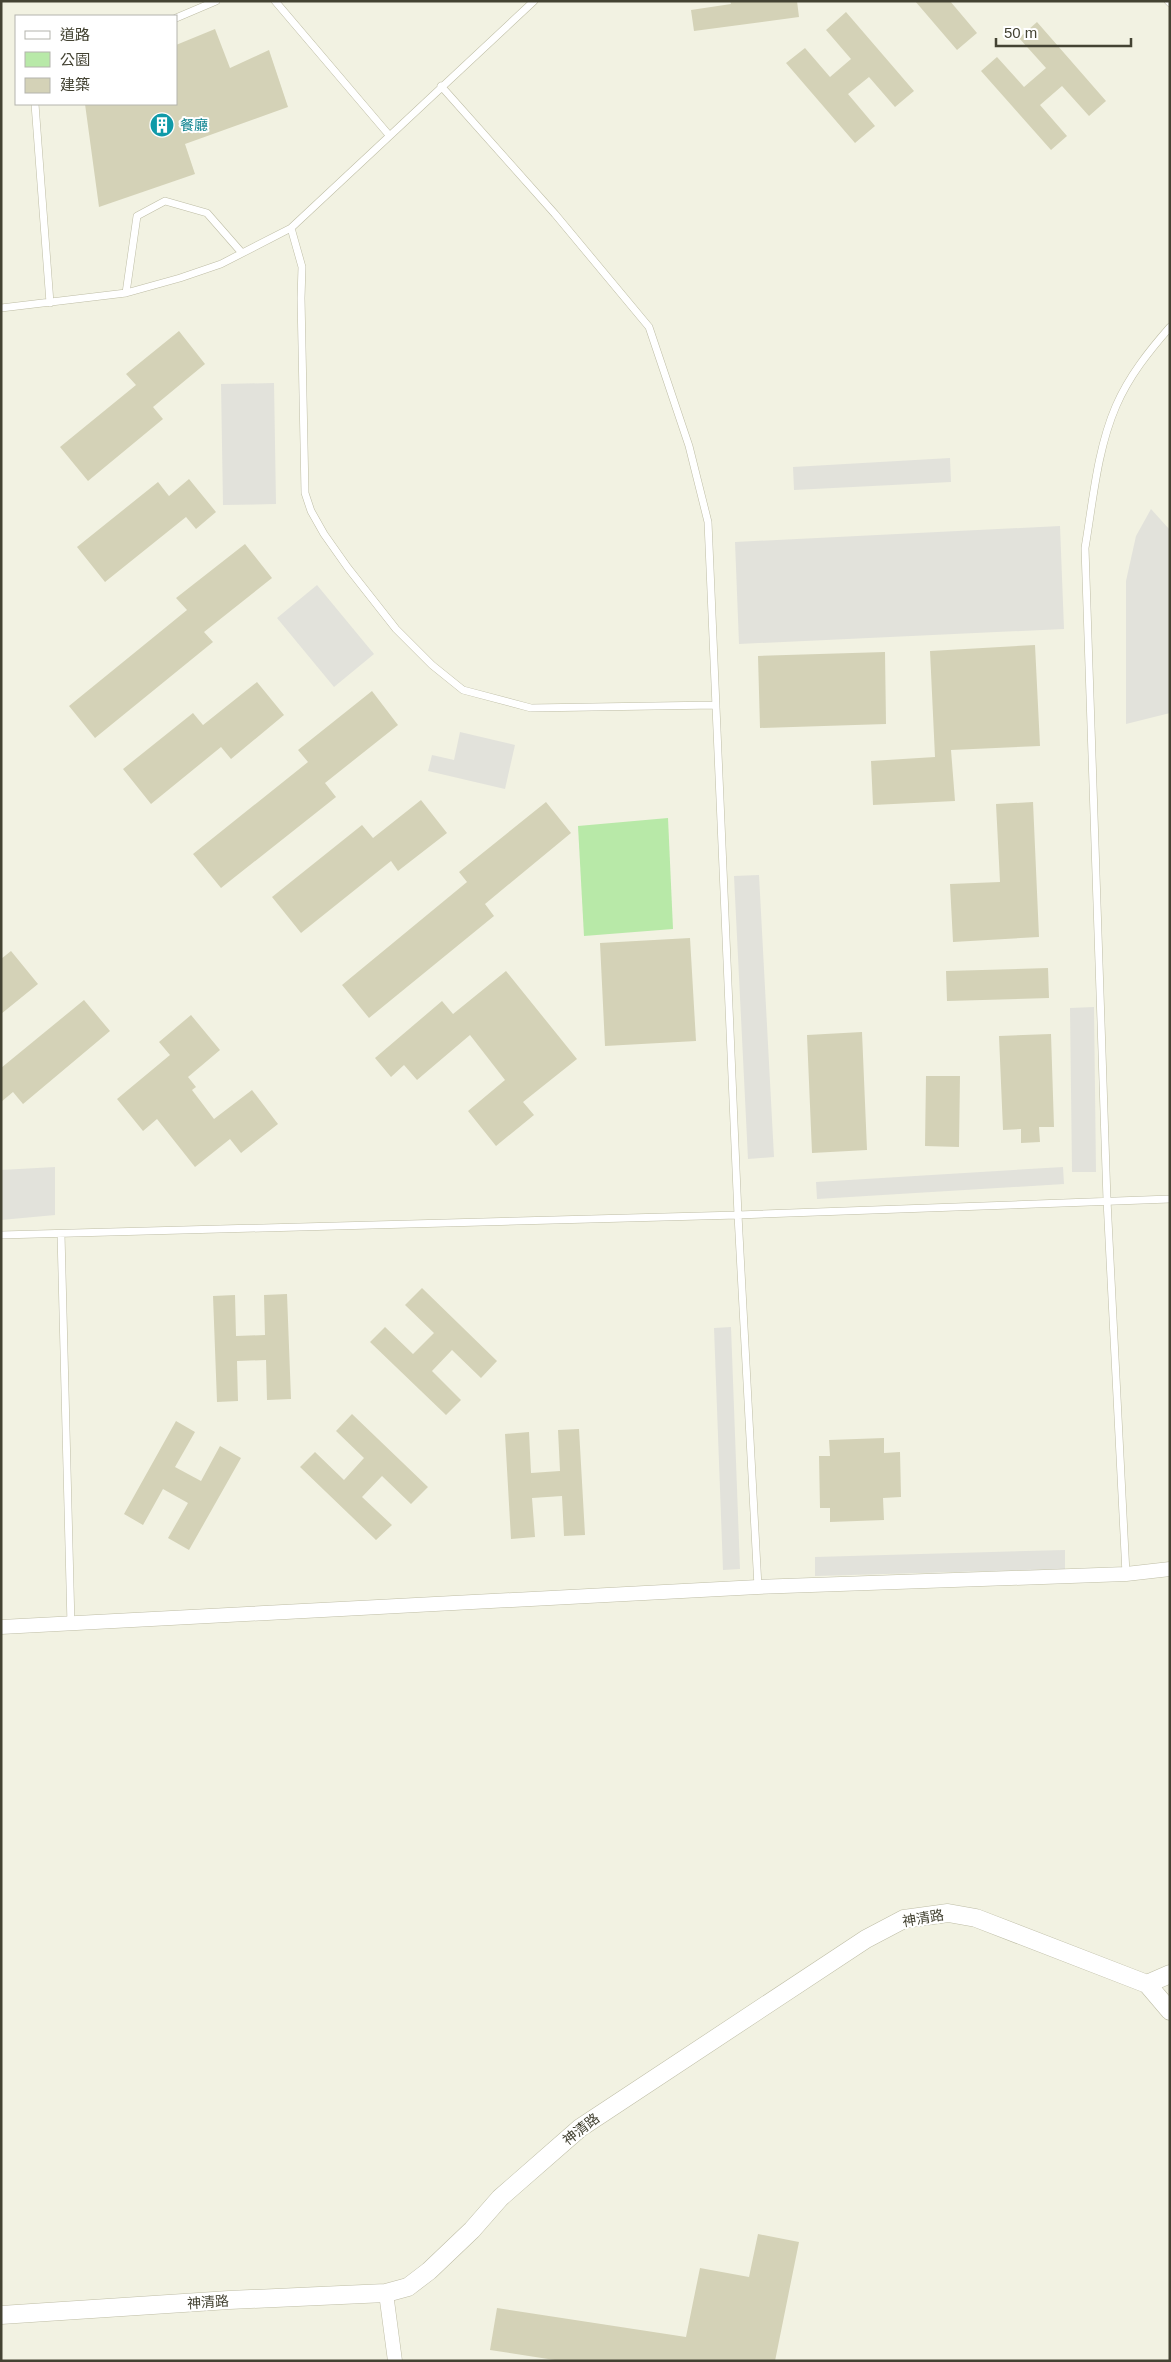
<svg xmlns="http://www.w3.org/2000/svg" width="1171" height="2362" font-family="Helvetica,'Noto Sans TC',sans-serif">
  <style>
    .green { fill: #b8e9a8 }
    .parking { fill: #e2e2db }
    .building { fill: #d4d2b7 }
    .lines { fill: none; stroke-linecap: round; stroke-linejoin: round }
    .service-casing { stroke: #bebda5; stroke-width: 8 }
    .minor-casing { stroke: #bebda5; stroke-width: 15 }
    .tertiary-casing { stroke: #bebda5; stroke-width: 19 }
    .service { stroke: #fff; stroke-width: 7 }
    .minor { stroke: #fff; stroke-width: 14 }
    .tertiary { stroke: #fff; stroke-width: 18 }
    .labels { text-anchor: middle; stroke-width: 4; stroke-linejoin: round; paint-order: stroke }
    .culture-label { font-size: 14px; fill: #0d838f; stroke: #fff; text-anchor: start }
    .street-label { font-size: 14px; fill: #444333; stroke: #fff }
  </style>
  <rect width="100%" height="100%" fill="#f2f2e2"/>
  <path class="green" d="M 668,818 L 673,929 L 584,936 L 578,826 Z"/>
  <path class="parking" d="M 274,383 L 276,504 L 223,505 L 221,384 Z
    M 950,458 L 951,482 L 794,490 L 793,467 Z
    M 1151,509 L 1170,530 L 1170,713 L 1126,724 L 1126,581 L 1136,536 Z
    M 1060,526 L 1064,629 L 739,644 L 735,542 Z
    M 317,585 L 374,654 L 334,687 L 277,618 Z
    M 460,732 L 515,745 L 505,789 L 428,771 L 432,755 L 454,760 Z
    M 759,875 L 774,1157 L 748,1159 L 734,876 Z
    M 1094,1007 L 1096,1172 L 1072,1172 L 1070,1008 Z
    M 55,1167 L 55,1215 L 1,1220 L 1,1170 Z
    M 1063,1167 L 1064,1184 L 817,1199 L 816,1182 Z
    M 731,1327 L 740,1569 L 723,1570 L 714,1328 Z
    M 1065,1550 L 1065,1569 L 815,1576 L 815,1557 Z"/>
  <path class="building" d="M 730,1 L 797,1 L 799,17 L 694,31 L 691,10 L 731,4 Z
    M 915,1 L 950,1 L 977,33 L 957,50 Z
    M 846,12 L 914,91 L 895,107 L 869,77 L 848,94 L 875,126 L 855,143 L 786,63 L 805,48 L 830,77 L 851,59 L 826,30 Z
    M 1037,22 L 1106,101 L 1089,116 L 1062,86 L 1040,105 L 1067,136 L 1051,150 L 981,71 L 997,57 L 1024,87 L 1046,68 L 1019,38 Z
    M 215,29 L 230,68 L 269,50 L 288,107 L 185,144 L 195,174 L 99,207 L 85,104 L 176,104 L 176,45 Z
    M 179,331 L 205,364 L 153,407 L 163,419 L 88,481 L 60,447 L 136,385 L 126,374 Z
    M 189,479 L 216,512 L 196,529 L 186,517 L 105,582 L 77,547 L 158,482 L 169,496 Z
    M 245,544 L 272,578 L 204,632 L 213,642 L 95,738 L 69,706 L 187,610 L 176,598 Z
    M 1035,645 L 1040,746 L 951,750 L 955,801 L 873,805 L 871,761 L 935,757 L 930,651 Z
    M 885,652 L 886,724 L 760,728 L 758,656 Z
    M 257,682 L 284,715 L 231,759 L 221,747 L 151,804 L 123,769 L 193,713 L 203,725 Z
    M 372,691 L 398,725 L 325,783 L 336,797 L 221,888 L 193,854 L 308,762 L 298,750 Z
    M 421,800 L 447,833 L 398,871 L 391,861 L 301,933 L 272,897 L 362,825 L 373,838 Z
    M 546,802 L 571,833 L 485,904 L 494,916 L 369,1018 L 342,985 L 467,882 L 459,872 Z
    M 1033,802 L 1039,937 L 953,942 L 950,884 L 1000,882 L 996,804 Z
    M 690,938 L 696,1041 L 605,1046 L 600,943 Z
    M 11,951 L 38,984 L 1,1014 L 1,959 Z
    M 1048,968 L 1049,998 L 947,1001 L 946,971 Z
    M 506,971 L 577,1059 L 523,1102 L 534,1115 L 496,1146 L 468,1111 L 505,1080 L 470,1035 L 417,1080 L 404,1065 L 391,1077 L 375,1058 L 442,1001 L 453,1014 Z
    M 84,1000 L 110,1031 L 23,1104 L 13,1092 L 1,1102 L 1,1068 Z
    M 191,1015 L 220,1050 L 188,1077 L 196,1087 L 192,1090 L 214,1119 L 252,1090 L 278,1124 L 241,1153 L 230,1139 L 195,1167 L 157,1119 L 143,1131 L 117,1099 L 170,1055 L 159,1042 Z
    M 862,1032 L 867,1150 L 812,1153 L 807,1035 Z
    M 1051,1034 L 1054,1127 L 1039,1127 L 1040,1142 L 1021,1143 L 1021,1129 L 1003,1130 L 999,1036 Z
    M 926,1076 L 960,1076 L 959,1147 L 925,1146 Z
    M 422,1288 L 497,1361 L 481,1378 L 452,1350 L 432,1371 L 461,1400 L 446,1415 L 370,1342 L 385,1327 L 413,1354 L 434,1333 L 405,1305 Z
    M 287,1294 L 291,1399 L 267,1400 L 266,1360 L 237,1361 L 238,1401 L 217,1402 L 213,1296 L 235,1295 L 236,1336 L 265,1335 L 264,1295 Z
    M 352,1414 L 428,1487 L 411,1504 L 382,1476 L 362,1497 L 392,1525 L 376,1540 L 300,1467 L 315,1452 L 344,1480 L 364,1458 L 336,1431 Z
    M 176,1421 L 195,1432 L 175,1467 L 201,1481 L 220,1446 L 241,1458 L 189,1550 L 168,1538 L 188,1503 L 163,1489 L 143,1525 L 124,1514 Z
    M 579,1429 L 585,1535 L 564,1536 L 562,1496 L 532,1498 L 535,1537 L 511,1539 L 505,1434 L 529,1432 L 531,1473 L 560,1471 L 558,1430 Z
    M 884,1438 L 884,1453 L 900,1452 L 901,1497 L 883,1498 L 884,1520 L 830,1522 L 830,1508 L 820,1508 L 819,1456 L 830,1456 L 829,1440 Z
    M 758,2234 L 799,2242 L 775,2361 L 561,2361 L 490,2350 L 497,2308 L 686,2337 L 700,2268 L 749,2277 Z"/>
  <g class="lines">
    <defs>
      <path id="service" d="M 275,1 L 389,135
        M 1168,1 L 1170,3
        M 176,18 L 216,1
        M 441,86 L 555,214 L 649,327 L 689,446 L 708,522 L 738,1215 L 758,1587
        M 35,104 L 50,303
        M 291,228 L 302,267 L 301,298 L 305,493 L 311,511 L 324,534 L 348,568 L 396,629 L 432,665 L 463,690 L 531,708 L 716,705
        M 126,293 L 137,216 L 165,201 L 207,213 L 242,253
        M 1,308 L 126,293 L 180,278 L 221,264 L 291,228 L 534,1
        M 61,1234 L 71,1625
        M 1,1235 L 738,1215 L 1170,1199
        M 1126,1574 L 1107,1200 L 1085,548 C 1093,501 1097,450 1116,406 C 1129,376 1149,351 1170,327"/>
      <path id="minor" d="M 1,1627 L 758,1587 L 1126,1574 L 1170,1569
        M 386,2293 L 395,2361"/>
      <path id="tertiary" d="M 1147,1984 L 1170,2011
        M 1,2315 L 229,2300 L 386,2293 L 408,2287 L 429,2271 L 472,2230 L 500,2198 L 580,2128 L 866,1939 L 904,1919 L 948,1913 L 976,1918 L 1147,1984 L 1170,1974"/>
    </defs>
    <use href="#service" class="service-casing"/>
    <use href="#minor" class="minor-casing"/>
    <use href="#tertiary" class="tertiary-casing"/>
    <use href="#service" class="service"/>
    <use href="#minor" class="minor"/>
    <use href="#tertiary" class="tertiary"/>
  </g>
  <defs>
    <symbol id="building-disc" viewBox="-11 -11 22 22"><circle r="9.5" fill="#0f9aa8" stroke="#fff"/><path d="M-4-6H4V6H1V3H-1V6H-4ZM-2.5-4.3h1.7v1.8h-1.7ZM.8-4.3h1.7v1.8H.8ZM-2.5-1h1.7V.8h-1.7ZM.8-1h1.7V.8H.8Z" fill="#fff"/></symbol>
  </defs>
  <g fill-rule="evenodd">
    <use href="#building-disc" x="148" y="111" width="28" height="28"/>
  </g>
  <g class="labels">
    <g class="culture-label">
      <text x="180" y="130">餐廳</text>
    </g>
    <g class="street-label">
      <text transform="translate(923 1918) rotate(-10)" y="5">神清路</text>
      <text transform="translate(581 2129) rotate(-38)" y="5">神清路</text>
      <text transform="translate(208 2302) rotate(-4)" y="5">神清路</text>
    </g>
  </g>
  <rect width="1171" height="2362" fill="none" stroke="#444333" stroke-width="5"/>
  <rect x="15" y="15" width="162" height="90" fill="#ffffff" stroke="#b4b4ad"/>
  <rect x="25" y="31" width="25" height="8" fill="#ffffff" stroke="#b4b4ad"/>
  <text x="60" y="40" font-size="15" fill="#444333">道路</text>
  <rect x="25" y="52" width="25" height="15" fill="#b8e9a8" stroke="#b4b4ad"/>
  <text x="60" y="65" font-size="15" fill="#444333">公園</text>
  <rect x="25" y="78" width="25" height="15" fill="#d4d2b7" stroke="#b4b4ad"/>
  <text x="60" y="90" font-size="15" fill="#444333">建築</text>
  <path d="M996 38v8h135v-8" fill="none" stroke="#444333" stroke-width="2.5"/>
  <text x="1004" y="38" font-size="15" fill="#444333" stroke="#ffffff" stroke-width="4" paint-order="stroke">50 m</text>
</svg>
